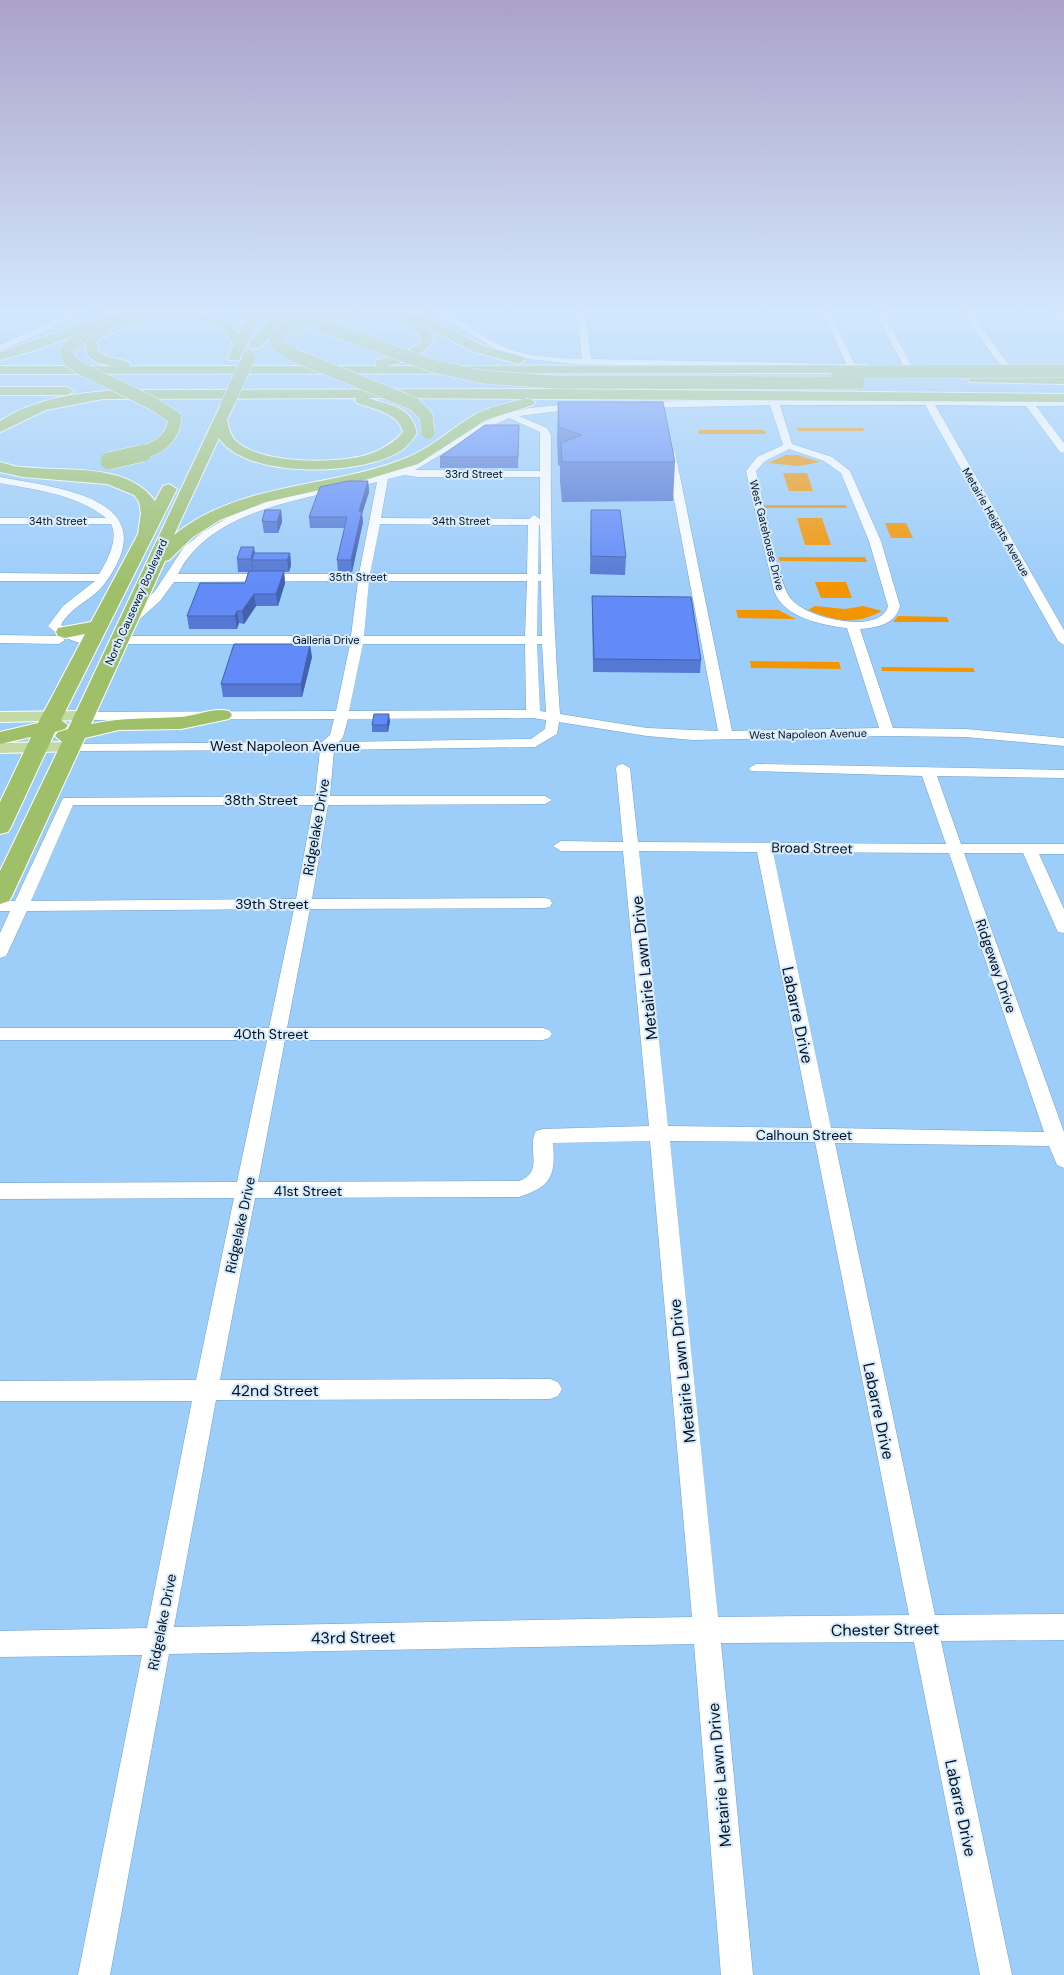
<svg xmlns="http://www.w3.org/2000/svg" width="1064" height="1975" font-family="'DM Sans',sans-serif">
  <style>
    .green { fill: #f39501 }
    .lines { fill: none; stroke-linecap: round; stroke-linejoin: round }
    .minor-casing { stroke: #72a1cb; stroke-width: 1 }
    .major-casing { stroke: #fff; stroke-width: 2 }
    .highway-casing { stroke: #fff; stroke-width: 2 }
    .minor { fill: #fff; fill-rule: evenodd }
    .major { fill: #c5d9a5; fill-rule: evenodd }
    .highway { fill: #9fc069; fill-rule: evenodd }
    .highway-bridge-far1-casing { stroke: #fff; stroke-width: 14; stroke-linecap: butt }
    .highway-bridge-casing { stroke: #fff; stroke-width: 18; stroke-linecap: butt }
    .highway-bridge-far1 { stroke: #9fc069; stroke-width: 13 }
    .highway-bridge { stroke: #9fc069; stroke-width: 17 }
    .wall { fill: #5478d4 }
    .shaded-wall { fill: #4561ad }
    .building { fill: #628bf7; stroke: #4561ad }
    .labels { text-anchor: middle; stroke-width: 4; stroke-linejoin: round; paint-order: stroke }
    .far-street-label { font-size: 11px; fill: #021120; stroke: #d7ebfc }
    .street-label { font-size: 14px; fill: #021120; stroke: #d7ebfc }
    .near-street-label { font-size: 16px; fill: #021120; stroke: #d7ebfc }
  </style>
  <rect width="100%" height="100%" fill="#9dcdf9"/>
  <path class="green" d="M 797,428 L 863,428 L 864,431 L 798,431 Z
    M 698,430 L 764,430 L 766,434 L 699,434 Z
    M 786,455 L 797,455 L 820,462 L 798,466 L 768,463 Z
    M 783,473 L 807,473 L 813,491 L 789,491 Z
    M 764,505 L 846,505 L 847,508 L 765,508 Z
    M 797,518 L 822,518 L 831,545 L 805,545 Z
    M 885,523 L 906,523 L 913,538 L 891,538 Z
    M 778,557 L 865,557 L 867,562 L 780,561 Z
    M 815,582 L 846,582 L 852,598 L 821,598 Z
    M 815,606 L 845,609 L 863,606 L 882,611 C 853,626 837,621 808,610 Z
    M 736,610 L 778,610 L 796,619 L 738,618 Z
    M 898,616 L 947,617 L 949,622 L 893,622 Z
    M 750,661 L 839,662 L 841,669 L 751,668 Z
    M 881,667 L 973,668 L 975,672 L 882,671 Z"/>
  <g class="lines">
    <defs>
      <path id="minor" d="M 96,308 L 110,308 L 72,319 L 0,351 L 0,345 L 66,315 Z
        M 419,308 C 453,308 476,336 506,348 C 529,357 557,358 582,359 L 577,308 L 585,308 L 591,359 L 806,363 L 810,366 L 806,369 L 574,364 L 531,359 L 501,352 L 446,319 Z
        M 820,308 L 828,308 L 856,367 L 855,369 L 848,367 Z
        M 873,308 L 881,308 L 912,367 L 911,369 L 904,367 Z
        M 959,308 L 967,308 L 1009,365 L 1009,369 L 1003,369 Z
        M 1049,308 L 1057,308 L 1064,316 L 1064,323 Z
        M 774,399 L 1064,400 L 1064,406 L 1036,406 L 1064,443 L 1064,453 L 1060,452 L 1026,406 L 935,405 L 1064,630 L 1064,645 L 1058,641 L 925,405 L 780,405 L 792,444 L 832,457 L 850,471 L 881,541 L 900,606 C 896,624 876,628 860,629 L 893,728 L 966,729 L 1064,738 L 1064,746 L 966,737 L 887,736 L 693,740 L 647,736 L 559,722 L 557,734 L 535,747 L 334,750 L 330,796 L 545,796 L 552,800 L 545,804 L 328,805 L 312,899 L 544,898 L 550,899 L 552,903 L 550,907 L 544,908 L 310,909 L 287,1028 L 543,1028 L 549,1030 L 552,1034 L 549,1038 L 543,1040 L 285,1040 L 258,1182 L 519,1181 C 545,1172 526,1148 536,1131 L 543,1129 L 649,1126 L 623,851 L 561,851 L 553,846 L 561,841 L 623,842 L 616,768 L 618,765 L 623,764 L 630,768 L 638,842 L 946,844 L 922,776 L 751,771 L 749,768 L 756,764 L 1064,770 L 1064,778 L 937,776 L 961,844 L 1064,844 L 1064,854 L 1039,854 L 1064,909 L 1064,933 L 1058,932 L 1056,928 L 1023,853 L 964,853 L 1064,1132 L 1064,1168 L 1057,1165 L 1049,1146 L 835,1143 L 935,1615 L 1064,1614 L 1064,1640 L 941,1641 L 1012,1975 L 980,1975 L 914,1642 L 721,1643 L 753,1975 L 721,1975 L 694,1644 L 169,1654 L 110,1975 L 78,1975 L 142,1655 L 0,1657 L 0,1631 L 147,1628 L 192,1401 L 0,1401 L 0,1381 L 196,1380 L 234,1198 L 0,1199 L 0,1183 L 237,1182 L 267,1040 L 0,1040 L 0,1028 L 269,1028 L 294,909 L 27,911 L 8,952 L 6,956 L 0,958 L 0,933 L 10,911 L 0,911 L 0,901 L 15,901 L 63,798 L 315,796 L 320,750 L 71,751 L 64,747 L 66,744 L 322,742 L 330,735 L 334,719 L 83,720 L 76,716 L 83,712 L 336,711 L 350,644 L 120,644 L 114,640 L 120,636 L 351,636 L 358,581 L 174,582 L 160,601 L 132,626 L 124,626 L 122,623 L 155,591 L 184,547 L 203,532 L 234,514 L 280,498 L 398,470 L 419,461 L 478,425 L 501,415 L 529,408 L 580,403 L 585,406 L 583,408 L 519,416 L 547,428 L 551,435 C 550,529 553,621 560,714 L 647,728 L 718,731 L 665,452 L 670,449 L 675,452 L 732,731 L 879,728 L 847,628 C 822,625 784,618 774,591 L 746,471 L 757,457 L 783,445 L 770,405 L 641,408 L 636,405 L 641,402 ZM 509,418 L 540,432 L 540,471 L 415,470 L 484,429 ZM 789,449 L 824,461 L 841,473 L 869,541 L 888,606 C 885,619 868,622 856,622 C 835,621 807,615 792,600 C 778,587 762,495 756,471 L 765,461 ZM 404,475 L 418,477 L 540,477 L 540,519 L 534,515 L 529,519 L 381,518 L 388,479 ZM 377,482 L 359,574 L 178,574 C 211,507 312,498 377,482 ZM 380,524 L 528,525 L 527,574 L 370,574 ZM 539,525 L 540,525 L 541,574 L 538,574 ZM 369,581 L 527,581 L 525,636 L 364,636 ZM 538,581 L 541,581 L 542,636 L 537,636 ZM 363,644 L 525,644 L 526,710 L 349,711 ZM 537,644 L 542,644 L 546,712 L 540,711 ZM 533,718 L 546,720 L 545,729 L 531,739 L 339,742 L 343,737 L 348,719 ZM 73,805 L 313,805 L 296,899 L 31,901 ZM 639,851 L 757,852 L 812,1128 L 668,1126 ZM 773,852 L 949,853 L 1044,1132 L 831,1128 ZM 650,1141 L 692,1617 L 174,1627 L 216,1400 L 550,1399 L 558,1396 L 562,1389 L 558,1382 L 550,1379 L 220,1380 L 255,1198 L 519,1197 C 551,1187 556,1176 553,1143 ZM 670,1141 L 815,1142 L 909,1615 L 718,1617 Z
        M 0,477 C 58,488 168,498 105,583 C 93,600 71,606 61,625 L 95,638 L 97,641 L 95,644 C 83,647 56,635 48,626 L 63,606 L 95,581 L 0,581 L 0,573 L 99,574 C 107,561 119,539 111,524 L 0,524 L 0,518 L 106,518 C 76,494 36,490 0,483 Z
        M 0,635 L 59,636 L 65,640 L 59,644 L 0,643 Z"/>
      <path id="major" d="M 83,711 L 89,712 L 92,716 L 89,720 L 0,722 L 0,712 Z
        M 71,742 L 77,743 L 80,747 L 77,751 L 0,753 L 0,743 Z"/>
      <path id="highway" d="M 252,308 L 264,308 L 239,360 L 229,360 L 228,357 L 233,346 C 231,341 229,336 226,332 C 197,307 126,322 97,341 L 98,351 L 106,356 L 129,362 L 130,366 L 377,366 L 375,363 L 377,360 C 393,356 411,353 422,340 C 409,311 353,318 327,321 L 321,317 L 327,313 L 366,311 L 361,308 L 386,308 L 422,315 L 484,346 L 524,357 L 525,360 L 519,364 L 474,352 L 428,328 L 434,340 C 423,357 406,361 387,366 L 866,365 L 873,369 L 866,373 L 0,374 L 0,366 L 112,366 L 96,362 L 87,355 L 85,340 C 108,310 216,300 239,334 Z
        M 278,308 L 290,308 L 267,341 L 259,348 L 251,348 L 249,345 C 258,333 269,321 278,308 Z
        M 110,314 L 116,318 L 114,321 L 33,351 L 0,360 L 0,352 Z
        M 975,375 L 1064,376 L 1064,384 L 970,382 L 968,379 Z
        M 0,387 L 67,387 L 74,391 L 67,395 L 0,395 Z
        M 552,389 L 1064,394 L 1064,402 L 368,398 C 392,406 411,406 417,433 C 413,439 408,446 402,450 C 365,476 246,480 219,438 L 174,535 C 240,481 330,489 406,458 C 430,449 452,428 474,415 C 489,407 511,402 528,398 L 535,402 L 533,405 L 486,420 L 418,464 L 365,480 L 266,502 L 220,520 L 193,537 L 169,560 L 165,561 L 91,724 C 124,717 148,719 180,717 C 196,716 213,707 229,711 L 232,715 L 229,719 L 181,729 L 119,730 L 85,738 L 12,896 L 9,901 L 0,904 L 0,871 L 62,742 L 55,736 L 58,732 L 68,729 L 222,402 L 232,402 L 234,405 L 227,420 C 229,427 230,436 236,441 C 261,465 345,465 375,452 C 386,447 394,442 403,432 C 398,412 375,410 357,403 L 355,400 L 357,398 L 103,399 L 46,410 L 0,432 L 0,421 C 35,398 77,393 118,390 Z
        M 0,462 C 8,464 15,467 23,467 C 66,472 127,462 155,501 L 163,486 L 169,484 L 177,489 L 61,720 L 68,725 L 65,729 L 55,732 L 11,827 L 8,832 L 0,834 L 0,802 L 31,737 L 0,744 L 0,732 L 38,723 L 85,634 L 65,638 L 58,636 L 56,632 L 58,628 L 91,622 L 138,534 L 141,513 L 139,502 L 134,495 L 107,484 L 23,477 L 0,472 Z"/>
    </defs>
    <use href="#minor" class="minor-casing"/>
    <use href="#major" class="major-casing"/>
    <use href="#highway" class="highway-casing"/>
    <use href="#minor" class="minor"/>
    <use href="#major" class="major"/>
    <use href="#highway" class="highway"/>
    <defs>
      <path id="highway-bridge-far1" d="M 273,308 L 433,366 L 483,377 L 553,382 L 858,383
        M 313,319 L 283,328 L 276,339 L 278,346 L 296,356 L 414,404 L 426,416 L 428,432
        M 837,372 L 1064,371
        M 227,405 L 249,357
        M 139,454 C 158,448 173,440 175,418 L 154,404 L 80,368 L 70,361 L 66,352 C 87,323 120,319 153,314"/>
      <path id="highway-bridge" d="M 109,461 L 143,453"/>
    </defs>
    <use href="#highway-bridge-far1" class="highway-bridge-far1-casing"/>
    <use href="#highway-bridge" class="highway-bridge-casing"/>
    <use href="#highway-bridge-far1" class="highway-bridge-far1"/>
    <use href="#highway-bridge" class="highway-bridge"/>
  </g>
  <path class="wall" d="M 558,402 L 675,462 L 673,501 L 562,502 L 560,482 L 560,466 L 558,465 L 557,439 Z
    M 519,425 L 518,468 L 440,468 L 440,457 Z
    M 368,481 L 369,492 L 362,514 L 363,522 L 352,572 L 338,572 L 337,560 L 345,528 L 310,528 L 309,517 Z
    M 281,510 L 282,522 L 278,533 L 264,533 L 262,521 Z
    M 591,510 L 626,557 L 625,575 L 590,574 Z
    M 255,553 L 290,553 L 291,565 L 289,572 L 284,572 L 285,583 L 278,606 L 256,606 L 244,624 L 239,623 L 237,629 L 189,629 L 187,616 L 245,583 L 248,572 L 238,572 L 237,559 Z
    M 592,596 L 701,660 L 700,673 L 593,672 Z
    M 312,657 L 302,697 L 223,697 L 221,684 Z
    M 390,721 L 388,732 L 372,732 L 372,725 Z"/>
  <path class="shaded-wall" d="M 368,481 L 369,492 L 362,514 L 363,522 L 352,572 L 351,560 L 359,511 Z
    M 281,510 L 282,522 L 278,533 L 277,522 Z
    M 254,547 L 256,559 L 252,560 L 253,569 L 253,572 L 251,559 Z
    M 290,553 L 291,565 L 289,572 L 287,560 Z
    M 284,571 L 285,583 L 278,606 L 276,594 Z
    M 254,594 L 256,606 L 244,624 L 242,611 Z
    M 237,611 L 239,623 L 237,629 L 235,616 Z
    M 310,644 L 312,657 L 302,697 L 301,684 Z
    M 389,714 L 390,721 L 388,732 L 387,725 Z"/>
  <path class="building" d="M 558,402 L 663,402 L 675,462 L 562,462 L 561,443 L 582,435 L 559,427 Z
    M 485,425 L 519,425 L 518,457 L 440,457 Z
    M 348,481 L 368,481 L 359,511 L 362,511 L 351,560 L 337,560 L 347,517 L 309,517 L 320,487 Z
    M 265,510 L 281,510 L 277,522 L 262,521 Z
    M 591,510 L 620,510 L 626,557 L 591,556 Z
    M 241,547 L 254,547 L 251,559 L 237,559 Z
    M 254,553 L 290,553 L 287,560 L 252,560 Z
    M 249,571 L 284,571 L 276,594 L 254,594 L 242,611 L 237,611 L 235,616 L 187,616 L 200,583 L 245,583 Z
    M 592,596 L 691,597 L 701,660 L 594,659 Z
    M 234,644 L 310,644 L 301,684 L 221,684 Z
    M 374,714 L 389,714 L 387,725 L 372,725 Z"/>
  <linearGradient id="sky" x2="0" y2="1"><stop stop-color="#aba1ca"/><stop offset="0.53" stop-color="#d3e8fc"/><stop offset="1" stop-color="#d3e8fc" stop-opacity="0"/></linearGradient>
  <rect width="1064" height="585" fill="url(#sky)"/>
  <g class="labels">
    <g class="far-street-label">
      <text x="474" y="478">33rd Street</text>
      <text x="58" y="525">34th Street</text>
      <text x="461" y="525">34th Street</text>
      <text transform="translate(996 522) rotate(60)" y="4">Metairie Heights Avenue</text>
      <text transform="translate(767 535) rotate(76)" y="4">West Gatehouse Drive</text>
      <text x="358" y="581">35th Street</text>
      <text transform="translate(136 602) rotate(-66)" y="4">North Causeway Boulevard</text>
      <text x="326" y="644">Galleria Drive</text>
      <text transform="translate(808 734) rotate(-1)" y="4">West Napoleon Avenue</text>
    </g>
    <g class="street-label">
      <text x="285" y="751">West Napoleon Avenue</text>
      <text x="261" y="805">38th Street</text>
      <text transform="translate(316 827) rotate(-80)" y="5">Ridgelake Drive</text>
      <text transform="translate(812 848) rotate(1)" y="5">Broad Street</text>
      <text x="272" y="909">39th Street</text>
      <text transform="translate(996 966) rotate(71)" y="5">Ridgeway Drive</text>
      <text x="271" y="1039">40th Street</text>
      <text x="804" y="1140">Calhoun Street</text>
      <text x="308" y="1196">41st Street</text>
      <text transform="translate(240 1225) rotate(-78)" y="5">Ridgelake Drive</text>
      <text transform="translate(162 1622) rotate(-79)" y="5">Ridgelake Drive</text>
    </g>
    <g class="near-street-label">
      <text transform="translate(644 968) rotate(-96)" y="6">Metairie Lawn Drive</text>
      <text transform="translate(798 1015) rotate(78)" y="6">Labarre Drive</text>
      <text transform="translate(682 1371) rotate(-96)" y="6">Metairie Lawn Drive</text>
      <text x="275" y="1396">42nd Street</text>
      <text transform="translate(879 1411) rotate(78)" y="6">Labarre Drive</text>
      <text transform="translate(885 1629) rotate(-1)" y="6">Chester Street</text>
      <text transform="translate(353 1637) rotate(-1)" y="6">43rd Street</text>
      <text transform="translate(719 1775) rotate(-95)" y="6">Metairie Lawn Drive</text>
      <text transform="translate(961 1808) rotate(78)" y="6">Labarre Drive</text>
    </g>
  </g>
</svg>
